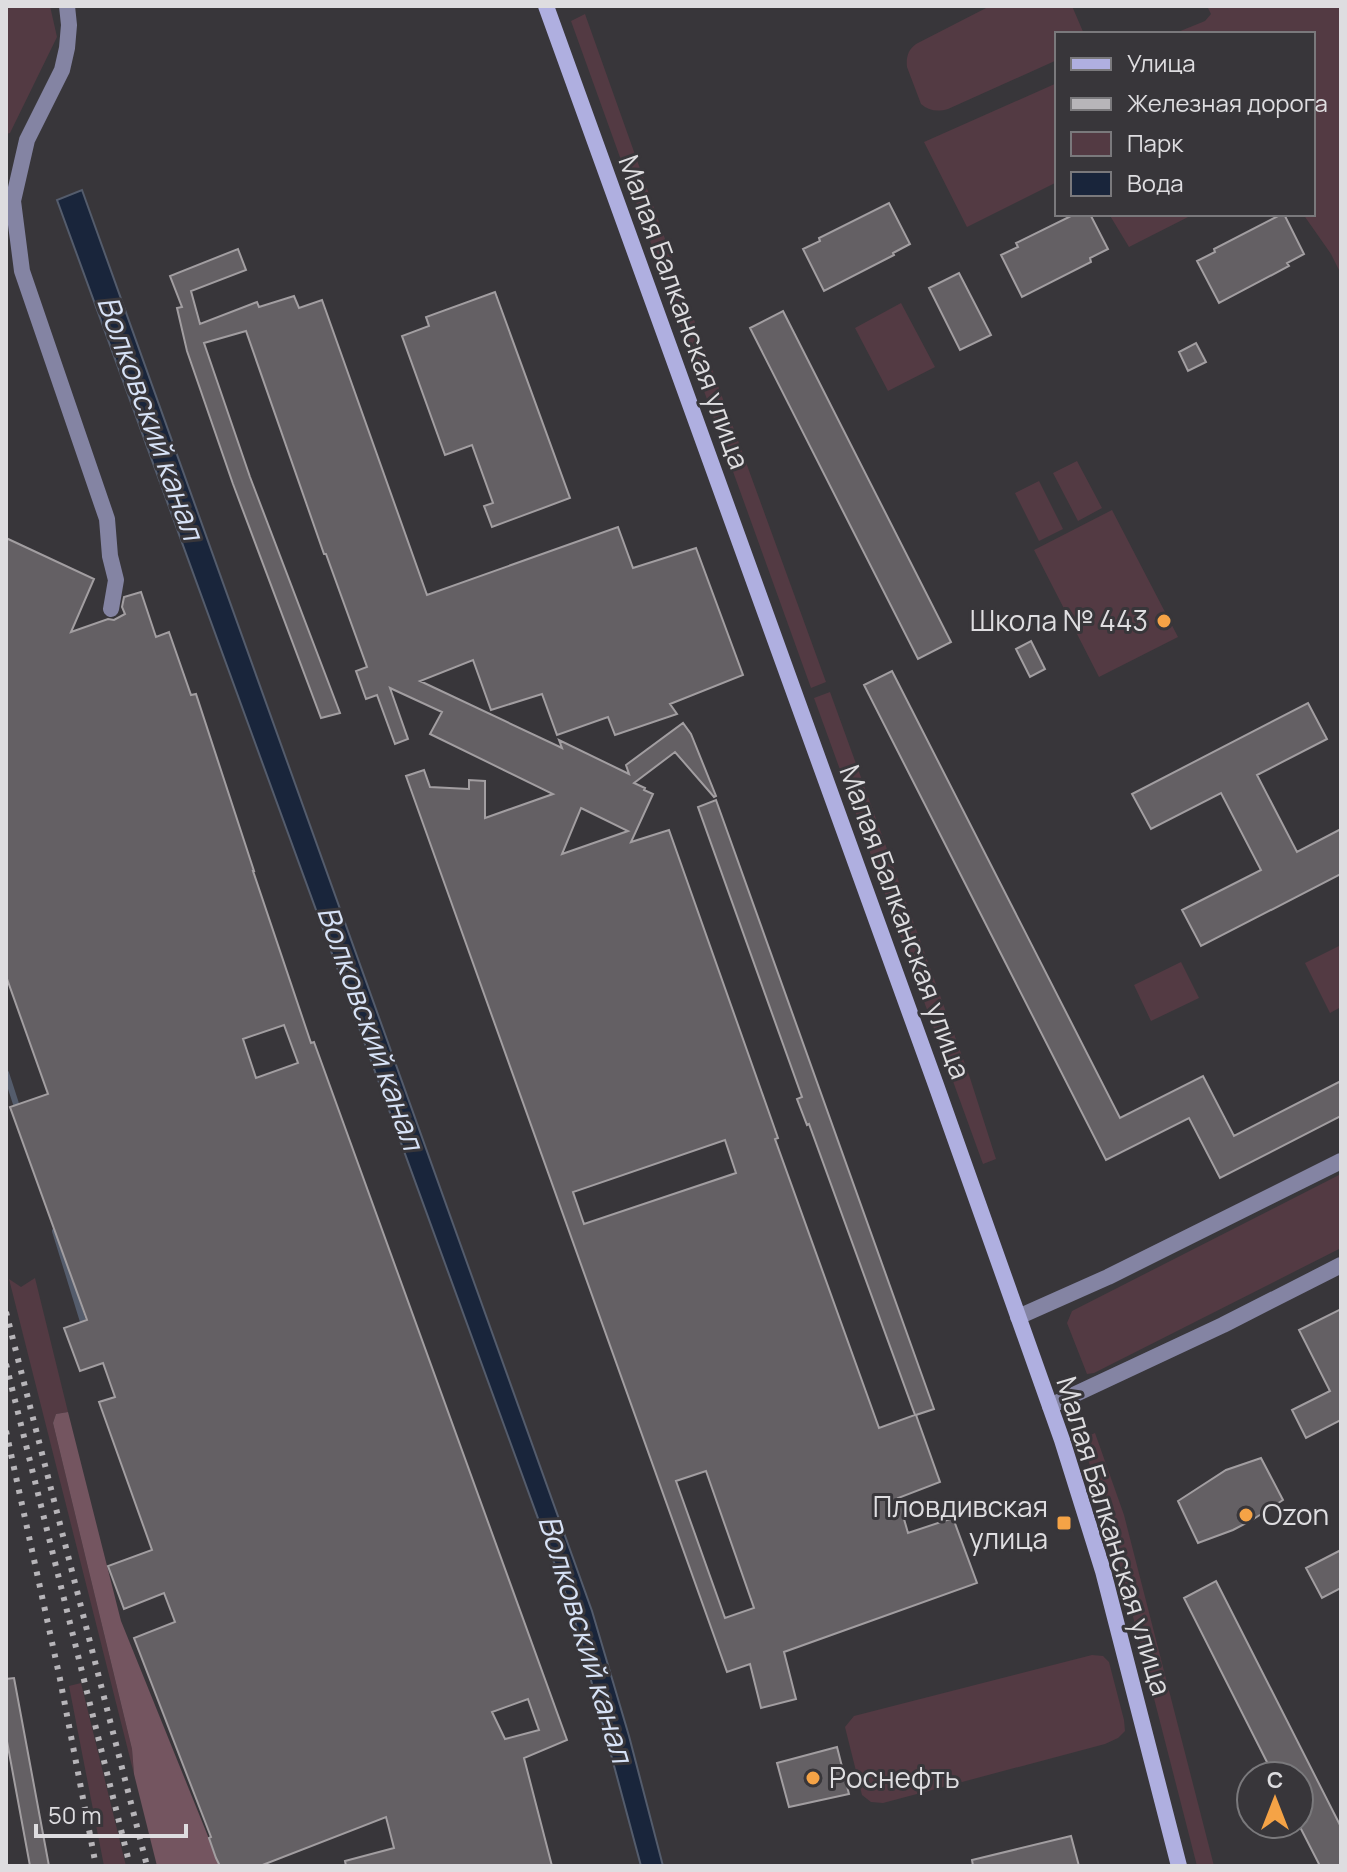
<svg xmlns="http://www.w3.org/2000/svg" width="1347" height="1872" font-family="Manrope,sans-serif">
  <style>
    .green { fill: #533a43 }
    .forest { fill: #745560 }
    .water { fill: #19253b; stroke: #545c6c; stroke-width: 2 }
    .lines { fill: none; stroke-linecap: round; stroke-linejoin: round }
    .stream { stroke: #545c6c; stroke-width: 6 }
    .building { fill: #646064; stroke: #a29ea1; stroke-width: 2; fill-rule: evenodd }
    .street { stroke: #8484a3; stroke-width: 16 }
    .secondary { stroke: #afafe0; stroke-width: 16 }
    .rail { stroke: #b7b5b9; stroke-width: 6; stroke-dasharray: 4 8; stroke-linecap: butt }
    .poi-dot { fill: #f5a346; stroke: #38363a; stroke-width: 3 }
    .labels { text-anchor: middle; stroke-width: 6; stroke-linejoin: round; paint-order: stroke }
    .street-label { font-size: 28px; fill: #dedde0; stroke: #38363a }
    .poi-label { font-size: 28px; fill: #dedde0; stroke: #38363a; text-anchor: end }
    .water-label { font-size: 30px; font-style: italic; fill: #d7e2f6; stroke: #38363a }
  </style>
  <rect width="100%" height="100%" fill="#38363a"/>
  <path class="green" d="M 6,6 L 50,6 L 57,37 L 10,133 L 6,134 Z
    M 990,6 L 1072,6 L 1084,34 L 1057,34 L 1057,60 L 948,109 C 938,112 929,111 921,104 L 907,67 C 906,57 908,50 916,44 Z
    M 1207,6 L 1341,6 L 1341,274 L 1331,254 L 1303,214 L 1313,214 L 1313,34 L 1173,34 L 1205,21 L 1211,14 Z
    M 585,14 L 675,267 L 662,274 L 571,21 Z
    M 1057,83 L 1057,182 L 967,227 L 924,142 Z
    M 1109,214 L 1194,214 L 1129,247 Z
    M 681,284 L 826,682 L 811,688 L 668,291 Z
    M 901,303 L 935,367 L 888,391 L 855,328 Z
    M 1077,461 L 1102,508 L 1078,521 L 1053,473 Z
    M 1039,481 L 1063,529 L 1039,541 L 1015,493 Z
    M 1112,510 L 1178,637 L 1099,677 L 1034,550 Z
    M 830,692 L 970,1078 L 996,1159 L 983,1164 L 814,698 Z
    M 1341,945 L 1341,1007 L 1330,1013 L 1305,963 Z
    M 1181,962 L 1199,998 L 1151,1021 L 1134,985 Z
    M 1341,1174 L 1341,1248 L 1094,1373 L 1087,1374 L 1067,1323 L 1072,1311 Z
    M 35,1278 L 68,1412 L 56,1414 L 53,1423 L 132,1749 L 134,1774 L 9,1279 L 21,1287 Z
    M 1095,1433 L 1124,1515 L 1214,1866 L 1197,1866 L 1108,1519 L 1081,1439 Z
    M 1092,1655 L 1103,1656 L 1109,1662 L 1124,1720 L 1125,1731 L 1118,1738 L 1105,1744 L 883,1803 L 871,1802 L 862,1795 L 845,1727 L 854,1716 Z
    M 81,1683 L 126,1866 L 104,1866 L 69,1686 Z"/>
  <path class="forest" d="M 68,1412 L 121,1621 L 220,1866 L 157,1866 L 134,1774 L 132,1749 L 53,1423 L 56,1414 Z"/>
  <path class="water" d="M 82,190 L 592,1611 L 629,1736 L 663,1866 L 641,1866 L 574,1617 L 57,200 Z"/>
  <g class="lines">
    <path class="stream" d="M 6,1073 L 18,1110
      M 55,1231 L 85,1328"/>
  </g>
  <path class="building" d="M 889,203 L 910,244 L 893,253 L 894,255 L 824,291 L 803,249 L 820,241 L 819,238 Z
    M 1075,214 L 1090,214 L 1108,249 L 1090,258 L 1091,262 L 1022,297 L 1001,255 L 1018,247 L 1016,243 Z
    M 1282,214 L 1284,214 L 1304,254 L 1287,263 L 1289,266 L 1219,303 L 1197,261 L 1215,252 L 1214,249 Z
    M 238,249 L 246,270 L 191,291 L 200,324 L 257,302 L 259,307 L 294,296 L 299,308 L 322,300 L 427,595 L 618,527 L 633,568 L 696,548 L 743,675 L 670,704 L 677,714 L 615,735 L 608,717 L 557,735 L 542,694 L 491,710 L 473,660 L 420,681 L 562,748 L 559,740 L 629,774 L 626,765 L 683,723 L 691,734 L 716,796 L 714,797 L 675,752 L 634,783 L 645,788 L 644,790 L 653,794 L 631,842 L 669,830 L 778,1138 L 775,1139 L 879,1428 L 915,1415 L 809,1124 L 807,1125 L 797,1099 L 802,1097 L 698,807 L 716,800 L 934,1409 L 916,1415 L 940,1482 L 898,1498 L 908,1533 L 953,1518 L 977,1583 L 784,1652 L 796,1699 L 761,1708 L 750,1664 L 727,1672 L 406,776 L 424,770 L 430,787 L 469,789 L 469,780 L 485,781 L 485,818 L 553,794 L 430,734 L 442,712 L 390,688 L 408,739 L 395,744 L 377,695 L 366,699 L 356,671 L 367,667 L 326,554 L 324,554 L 246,331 L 204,343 L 250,477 L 340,713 L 321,718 L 233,484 L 187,351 L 177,308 L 182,307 L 170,276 ZM 581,808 L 628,831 L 562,854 ZM 725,1140 L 736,1173 L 584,1224 L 573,1192 ZM 706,1471 L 754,1608 L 725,1618 L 676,1481 Z
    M 959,273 L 991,335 L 960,350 L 929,288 Z
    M 495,292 L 570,498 L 492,527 L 484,506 L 493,503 L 472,445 L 445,455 L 402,336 L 429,326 L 426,317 Z
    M 783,311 L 951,642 L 918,659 L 750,328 Z
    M 1196,343 L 1206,362 L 1188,371 L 1179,352 Z
    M 6,538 L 94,579 L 71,632 L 108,619 L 114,620 L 125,614 L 122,607 L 124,597 L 141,592 L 156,637 L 169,632 L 191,695 L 196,694 L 254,871 L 253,871 L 311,1043 L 314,1042 L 567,1740 L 524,1758 L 552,1866 L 346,1866 L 345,1861 L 394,1848 L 386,1817 L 260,1866 L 220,1866 L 216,1858 L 209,1838 L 211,1837 L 134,1638 L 175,1622 L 164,1593 L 124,1609 L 108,1566 L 152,1550 L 99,1402 L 115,1397 L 103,1363 L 80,1371 L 64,1328 L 87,1320 L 10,1107 L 48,1094 L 6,976 ZM 284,1025 L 298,1063 L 256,1078 L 243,1039 ZM 528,1699 L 539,1730 L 505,1739 L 492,1712 Z
    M 1031,641 L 1045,669 L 1030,677 L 1016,649 Z
    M 892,671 L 1120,1118 L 1203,1076 L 1234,1136 L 1341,1081 L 1341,1116 L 1220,1178 L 1189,1118 L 1106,1160 L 864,685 Z
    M 1308,703 L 1327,739 L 1257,775 L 1297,852 L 1341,829 L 1341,874 L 1201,946 L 1182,910 L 1261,870 L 1221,793 L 1151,829 L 1132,794 Z
    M 1341,1309 L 1341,1420 L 1306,1438 L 1292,1410 L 1330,1391 L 1299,1330 Z
    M 1261,1458 L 1283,1500 L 1252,1520 L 1233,1530 L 1198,1543 L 1178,1501 L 1226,1470 Z
    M 1341,1550 L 1341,1588 L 1322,1598 L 1306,1568 Z
    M 1216,1581 L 1341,1827 L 1341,1866 L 1320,1866 L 1299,1825 L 1299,1776 L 1274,1776 L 1184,1598 Z
    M 14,1678 L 49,1866 L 30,1866 L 6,1736 L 6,1679 Z
    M 837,1747 L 849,1794 L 789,1807 L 777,1763 Z
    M 1071,1836 L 1079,1866 L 973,1866 L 972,1860 Z"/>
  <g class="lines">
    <path class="street" d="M 67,6 L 69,25 L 67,48 L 62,70 L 27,140 L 13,201 L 22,271 L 107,519 L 110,556 L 116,580 L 111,609
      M 1018,1317 L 1108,1277 L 1341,1161
      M 1050,1406 L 1223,1325 L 1341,1265"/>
    <path class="secondary" d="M 546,6 L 936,1085 L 1062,1440 L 1103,1571 L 1179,1866"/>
    <path class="rail" d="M 6,1312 L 147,1866
      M 6,1364 L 130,1866
      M 6,1431 L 60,1679 L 96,1866"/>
  </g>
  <g class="poi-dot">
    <circle cx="1164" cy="621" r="8"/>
    <circle cx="1246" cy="1515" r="8"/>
    <rect x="1056" y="1515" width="16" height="16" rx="4"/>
    <circle cx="813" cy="1778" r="8"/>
  </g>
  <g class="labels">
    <g class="street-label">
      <text transform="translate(684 312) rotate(70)" y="10">Малая Балканская улица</text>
      <text transform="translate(905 922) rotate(70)" y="10">Малая Балканская улица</text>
      <text transform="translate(1114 1536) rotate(73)" y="10">Малая Балканская улица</text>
    </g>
    <g class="poi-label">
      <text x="1148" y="631">Школа № 443</text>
      <text x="1048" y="1517">Пловдивская<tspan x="1048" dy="32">улица</tspan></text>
      <text x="1262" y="1525" text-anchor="start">Ozon</text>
      <text x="829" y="1788" text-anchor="start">Роснефть</text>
    </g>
    <g class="water-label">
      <text transform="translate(150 418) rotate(70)" y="10">Волковский канал</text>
      <text transform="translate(370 1028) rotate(70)" y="10">Волковский канал</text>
      <text transform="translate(585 1639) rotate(73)" y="10">Волковский канал</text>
    </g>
  </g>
  <rect width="1347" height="1872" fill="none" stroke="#dedde0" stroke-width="16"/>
  <rect x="1055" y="32" width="260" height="184" fill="#38363a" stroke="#7a797c" stroke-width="2"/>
  <rect x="1071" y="58" width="40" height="12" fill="#afafe0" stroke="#7a797c" stroke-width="2"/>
  <text x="1127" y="72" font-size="24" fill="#dedde0">Улица</text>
  <rect x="1071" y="98" width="40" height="12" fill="#b7b5b9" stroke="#7a797c" stroke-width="2"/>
  <text x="1127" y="112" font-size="24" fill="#dedde0">Железная дорога</text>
  <rect x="1071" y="132" width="40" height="24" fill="#533a43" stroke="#7a797c" stroke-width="2"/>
  <text x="1127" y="152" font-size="24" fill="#dedde0">Парк</text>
  <rect x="1071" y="172" width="40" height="24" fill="#19253b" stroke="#7a797c" stroke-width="2"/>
  <text x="1127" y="192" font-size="24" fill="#dedde0">Вода</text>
  <g transform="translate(1275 1800)"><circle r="38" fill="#38363a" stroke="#7a797c" stroke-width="2"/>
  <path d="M0-6L14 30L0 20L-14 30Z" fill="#f5a346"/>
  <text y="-12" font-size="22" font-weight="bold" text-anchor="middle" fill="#dedde0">С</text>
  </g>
  <path d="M36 1824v12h150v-12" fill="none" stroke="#dedde0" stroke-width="4"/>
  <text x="48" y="1824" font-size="24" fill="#dedde0" stroke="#38363a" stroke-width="6" paint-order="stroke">50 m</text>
</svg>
